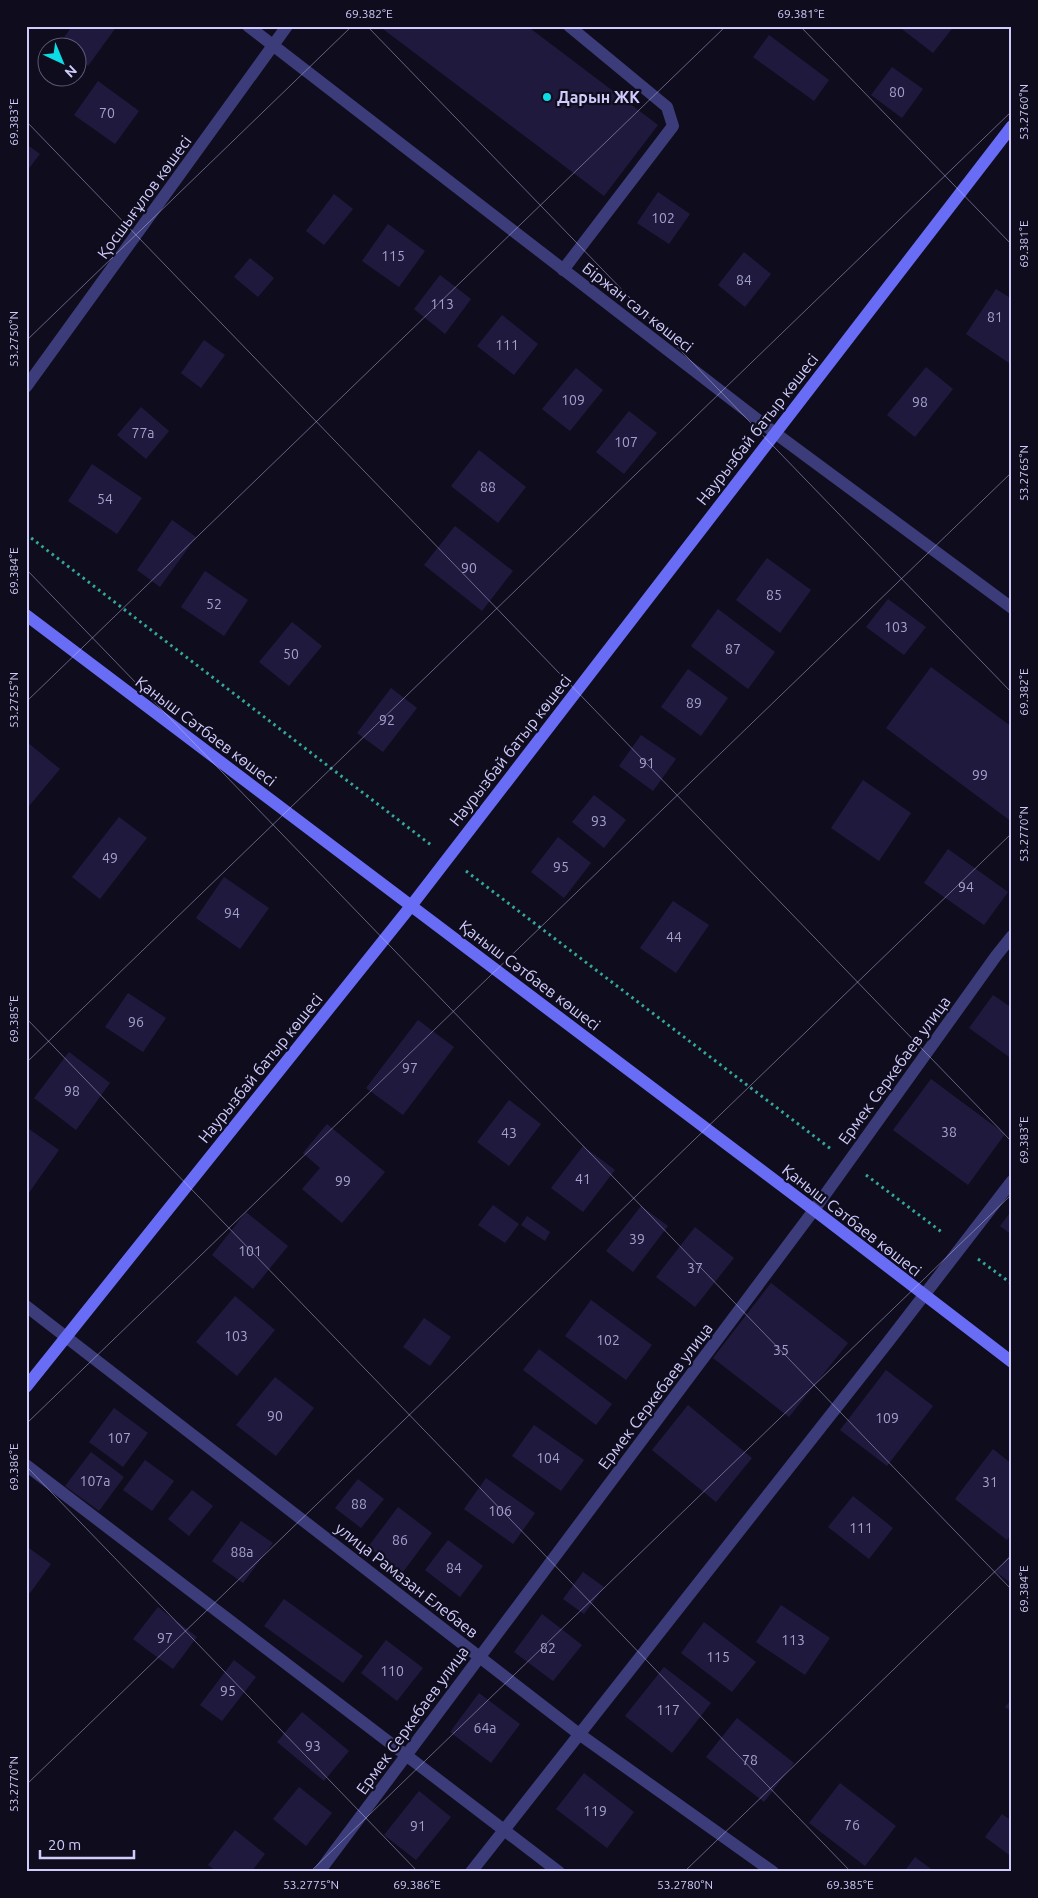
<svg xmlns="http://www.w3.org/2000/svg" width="1038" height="1898" font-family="Ubuntu,sans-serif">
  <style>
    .building { fill: #1f1a3d }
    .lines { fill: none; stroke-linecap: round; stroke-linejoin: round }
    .path { stroke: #34a79a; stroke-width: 3; stroke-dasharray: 2.5 4; stroke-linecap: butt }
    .lane { stroke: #3b3c79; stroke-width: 12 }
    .street { stroke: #3b3c79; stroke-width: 12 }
    .secondary { stroke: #696df6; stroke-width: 12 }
    .ticks { fill: none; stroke: #cfccfc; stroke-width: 1; stroke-opacity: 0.45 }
    .poi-dot { fill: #0edce5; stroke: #0f0d1d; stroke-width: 2 }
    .labels { text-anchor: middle; stroke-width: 4.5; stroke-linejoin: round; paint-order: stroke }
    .number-label { font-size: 14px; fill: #a3a0cc }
    .poi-label { font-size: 16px; font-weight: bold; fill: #cfccfc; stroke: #0f0d1d; text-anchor: start }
    .street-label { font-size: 16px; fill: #cfccfc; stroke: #0f0d1d }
    .neatline { fill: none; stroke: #cfccfc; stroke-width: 2 }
    .ticks-label { font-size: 12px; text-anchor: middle; fill: #cfccfc }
  </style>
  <rect width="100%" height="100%" fill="#0f0d1d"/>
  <path class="building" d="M 72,26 L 117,26 L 88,66 L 78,59 L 78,48 L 62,48 L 59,45 Z
    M 379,26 L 527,26 L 658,125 L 604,196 Z
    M 898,26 L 954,26 L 933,53 Z
    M 769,35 L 829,80 L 814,101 L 753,57 Z
    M 892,67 L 923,89 L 902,118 L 871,95 Z
    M 98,81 L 139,111 L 115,144 L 74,115 Z
    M 26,144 L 40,154 L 26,172 Z
    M 658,192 L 690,214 L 669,244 L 637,223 Z
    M 334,194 L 353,209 L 324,245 L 306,231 Z
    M 388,224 L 425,251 L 399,287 L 362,261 Z
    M 744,252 L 771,274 L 745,307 L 718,285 Z
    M 250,258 L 274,278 L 258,297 L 234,277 Z
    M 440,275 L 471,299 L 445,334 L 414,309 Z
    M 996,289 L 1012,299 L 1012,365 L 966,334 Z
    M 502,315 L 538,344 L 514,375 L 477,346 Z
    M 204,340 L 225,355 L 201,388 L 181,373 Z
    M 926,367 L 953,389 L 915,437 L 887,415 Z
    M 576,368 L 603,390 L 570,431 L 542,409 Z
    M 141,407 L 169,431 L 146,459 L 117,435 Z
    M 629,411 L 657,433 L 624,474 L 596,452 Z
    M 479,450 L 526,487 L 498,523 L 451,486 Z
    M 92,464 L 142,498 L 117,534 L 68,501 Z
    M 172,520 L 196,537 L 160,587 L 137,570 Z
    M 455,526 L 513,571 L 482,611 L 424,565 Z
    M 767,558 L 811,590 L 780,633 L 736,600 Z
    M 205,571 L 248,600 L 224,636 L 181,607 Z
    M 888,599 L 926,627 L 904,655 L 866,627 Z
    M 718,609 L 775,652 L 748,689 L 691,646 Z
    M 292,622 L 322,646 L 289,686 L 259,662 Z
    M 931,667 L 1012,727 L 1012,822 L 886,728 Z
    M 688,669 L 728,698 L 701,736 L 661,707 Z
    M 391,688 L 417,708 L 383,752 L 357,733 Z
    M 641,735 L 676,759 L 653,791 L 619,766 Z
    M 28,743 L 60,769 L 29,806 L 26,803 L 26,745 Z
    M 863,780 L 911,813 L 879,861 L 831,828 Z
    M 594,795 L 626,820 L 604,848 L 572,822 Z
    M 119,817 L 147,838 L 100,899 L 72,877 Z
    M 558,837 L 591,863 L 564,898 L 531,872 Z
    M 948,849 L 1008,892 L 984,925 L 924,883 Z
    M 224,877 L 269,908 L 240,949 L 196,918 Z
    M 673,901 L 709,925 L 676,973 L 640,948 Z
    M 128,993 L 166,1018 L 143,1052 L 105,1027 Z
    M 993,995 L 1012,1008 L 1012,1059 L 969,1028 Z
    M 418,1020 L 454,1047 L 403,1115 L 366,1088 Z
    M 69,1052 L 110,1083 L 76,1130 L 34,1098 Z
    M 931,1079 L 1005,1134 L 968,1185 L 893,1130 Z
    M 509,1100 L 541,1124 L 509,1166 L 477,1142 Z
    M 327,1124 L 385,1172 L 342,1223 L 302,1189 L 320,1168 L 303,1153 Z
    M 26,1127 L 59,1150 L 26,1197 Z
    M 583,1146 L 615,1170 L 583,1212 L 551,1188 Z
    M 493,1205 L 519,1224 L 505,1243 L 478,1225 Z
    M 641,1206 L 668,1226 L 633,1272 L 606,1251 Z
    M 1012,1210 L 1012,1235 L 1000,1226 Z
    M 246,1212 L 288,1246 L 253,1289 L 212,1255 Z
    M 527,1216 L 550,1232 L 545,1241 L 521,1225 Z
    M 695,1227 L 734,1258 L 695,1307 L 656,1277 Z
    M 771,1283 L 848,1343 L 789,1417 L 713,1358 Z
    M 235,1296 L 275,1330 L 237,1376 L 196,1342 Z
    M 591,1300 L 652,1345 L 626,1380 L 565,1336 Z
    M 424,1318 L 451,1337 L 430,1366 L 403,1347 Z
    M 539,1349 L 612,1404 L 596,1425 L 523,1370 Z
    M 886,1370 L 933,1406 L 887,1466 L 840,1430 Z
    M 275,1377 L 314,1408 L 276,1456 L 236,1425 Z
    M 688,1405 L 752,1458 L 716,1502 L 652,1450 Z
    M 114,1408 L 148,1433 L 123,1467 L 89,1442 Z
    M 534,1425 L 584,1460 L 561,1491 L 512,1456 Z
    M 993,1449 L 1012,1464 L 1012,1533 L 1007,1540 L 955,1499 Z
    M 91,1452 L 124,1477 L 99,1511 L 65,1486 Z
    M 145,1460 L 174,1481 L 152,1511 L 123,1490 Z
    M 486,1478 L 535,1513 L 513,1544 L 464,1509 Z
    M 358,1479 L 384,1499 L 361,1528 L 335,1508 Z
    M 192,1490 L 213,1506 L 189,1536 L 168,1519 Z
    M 853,1496 L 893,1528 L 869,1559 L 828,1527 Z
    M 398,1507 L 432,1533 L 403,1572 L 368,1547 Z
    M 241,1521 L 273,1543 L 243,1583 L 212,1561 Z
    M 448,1540 L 483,1566 L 460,1597 L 425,1570 Z
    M 26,1546 L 51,1564 L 30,1593 L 26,1590 Z
    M 1012,1552 L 1012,1584 L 996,1572 Z
    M 583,1572 L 604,1587 L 584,1614 L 563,1599 Z
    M 284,1599 L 363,1656 L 343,1683 L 264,1626 Z
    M 781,1605 L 830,1638 L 805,1675 L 756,1642 Z
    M 158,1607 L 197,1637 L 173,1669 L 133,1639 Z
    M 542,1614 L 582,1645 L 553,1681 L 514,1652 Z
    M 704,1622 L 756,1662 L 732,1692 L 681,1653 Z
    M 386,1640 L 423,1668 L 397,1701 L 361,1673 Z
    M 234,1660 L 256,1677 L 222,1721 L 200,1705 Z
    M 664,1667 L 711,1703 L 672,1753 L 625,1716 Z
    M 479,1693 L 520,1724 L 491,1763 L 450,1732 Z
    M 1012,1699 L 1012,1712 L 1005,1707 Z
    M 302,1712 L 349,1751 L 324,1781 L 277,1742 Z
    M 737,1718 L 794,1763 L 764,1802 L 706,1757 Z
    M 584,1773 L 634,1812 L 607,1848 L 556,1809 Z
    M 840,1783 L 896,1826 L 865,1866 L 809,1823 Z
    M 299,1787 L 332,1813 L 306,1846 L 273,1819 Z
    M 419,1791 L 451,1817 L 416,1860 L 384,1835 Z
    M 1002,1814 L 1012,1821 L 1012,1857 L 985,1837 Z
    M 235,1830 L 265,1854 L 251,1872 L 217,1872 L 208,1865 Z
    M 915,1857 L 935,1872 L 904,1872 Z"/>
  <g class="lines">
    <path class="path" d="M 26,534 L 431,845
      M 466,871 L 831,1149
      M 866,1175 L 943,1233
      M 978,1259 L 1012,1284"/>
    <path class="lane" d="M 563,270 L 673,126 L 667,107 L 569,26"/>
    <path class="street" d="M 248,26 L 775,433 L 1012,608
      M 26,387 L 287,26
      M 26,1306 L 579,1734 L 773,1872
      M 26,1465 L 559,1872
      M 319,1872 L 814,1210 L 996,956 L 1012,936
      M 471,1872 L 888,1342 L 1012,1181"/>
    <path class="secondary" d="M 26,615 L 814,1210 L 1012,1362
      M 26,1387 L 411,906 L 1012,126"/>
  </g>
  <path class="ticks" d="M 367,26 L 1012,693M 800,26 L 1012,245M 26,121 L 1012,1142M 26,341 L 352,26M 26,569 L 1012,1590M 26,702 L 726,26M 26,1018 L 851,1872M 26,1063 L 1012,111M 26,1424 L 1012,472M 26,1466 L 418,1872M 26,1785 L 1012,833M 310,1872 L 1012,1194M 684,1872 L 1012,1555"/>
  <circle class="poi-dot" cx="547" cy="97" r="5"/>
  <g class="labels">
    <g class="number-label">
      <text x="897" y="97">80</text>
      <text x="107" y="118">70</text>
      <text x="663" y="223">102</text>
      <text x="393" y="261">115</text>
      <text x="744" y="285">84</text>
      <text x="442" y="309">113</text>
      <text x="995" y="322">81</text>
      <text x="507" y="350">111</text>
      <text x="573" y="405">109</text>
      <text x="920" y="407">98</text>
      <text x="143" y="438">77а</text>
      <text x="626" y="447">107</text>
      <text x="488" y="492">88</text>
      <text x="105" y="504">54</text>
      <text x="469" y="573">90</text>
      <text x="774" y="600">85</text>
      <text x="214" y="609">52</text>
      <text x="896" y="632">103</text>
      <text x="733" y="654">87</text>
      <text x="291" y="659">50</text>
      <text x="694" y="708">89</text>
      <text x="387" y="725">92</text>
      <text x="647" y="768">91</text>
      <text x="980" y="780">99</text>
      <text x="599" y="826">93</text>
      <text x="110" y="863">49</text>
      <text x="561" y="872">95</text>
      <text x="966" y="892">94</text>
      <text x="232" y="918">94</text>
      <text x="674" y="942">44</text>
      <text x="136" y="1027">96</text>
      <text x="410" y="1073">97</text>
      <text x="72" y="1096">98</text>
      <text x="949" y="1137">38</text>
      <text x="509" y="1138">43</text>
      <text x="583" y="1184">41</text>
      <text x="343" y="1186">99</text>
      <text x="637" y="1244">39</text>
      <text x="250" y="1256">101</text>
      <text x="695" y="1273">37</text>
      <text x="236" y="1341">103</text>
      <text x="608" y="1345">102</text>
      <text x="781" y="1355">35</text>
      <text x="275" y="1421">90</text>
      <text x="887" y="1423">109</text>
      <text x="119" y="1443">107</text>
      <text x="548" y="1463">104</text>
      <text x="95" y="1486">107а</text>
      <text x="990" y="1487">31</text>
      <text x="359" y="1509">88</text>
      <text x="500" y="1516">106</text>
      <text x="861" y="1533">111</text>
      <text x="400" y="1545">86</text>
      <text x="242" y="1557">88а</text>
      <text x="454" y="1573">84</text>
      <text x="165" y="1643">97</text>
      <text x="793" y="1645">113</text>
      <text x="548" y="1653">82</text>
      <text x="718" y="1662">115</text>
      <text x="392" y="1676">110</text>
      <text x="228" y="1696">95</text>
      <text x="668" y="1715">117</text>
      <text x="485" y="1733">64а</text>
      <text x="313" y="1751">93</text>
      <text x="750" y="1765">78</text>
      <text x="595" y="1816">119</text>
      <text x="852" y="1830">76</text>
      <text x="418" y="1831">91</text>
    </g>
    <g class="poi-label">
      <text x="557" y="103">Дарын ЖК</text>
    </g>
    <g class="street-label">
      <text transform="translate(144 197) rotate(-54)" y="6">Қосшығұлов көшесі</text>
      <text transform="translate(638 307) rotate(38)" y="6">Біржан сал көшесі</text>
      <text transform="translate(757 429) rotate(-52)" y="6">Наурызбай батыр көшесі</text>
      <text transform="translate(206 731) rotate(37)" y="6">Қаныш Сәтбаев көшесі</text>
      <text transform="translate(510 750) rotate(-52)" y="6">Наурызбай батыр көшесі</text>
      <text transform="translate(530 975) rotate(37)" y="6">Қаныш Сәтбаев көшесі</text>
      <text transform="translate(260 1068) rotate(-51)" y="6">Наурызбай батыр көшесі</text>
      <text transform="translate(894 1070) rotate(-54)" y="6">Ермек Серкебаев улица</text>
      <text transform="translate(852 1220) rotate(38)" y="6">Қаныш Сәтбаев көшесі</text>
      <text transform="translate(655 1396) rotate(-53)" y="6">Ермек Серкебаев улица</text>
      <text transform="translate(407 1580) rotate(38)" y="6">улица Рамазан Елебаев</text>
      <text transform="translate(412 1720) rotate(-54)" y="6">Ермек Серкебаев улица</text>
    </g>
  </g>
  <rect width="1038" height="1898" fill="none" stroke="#0f0d1d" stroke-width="55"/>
  <g transform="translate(62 62) rotate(136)"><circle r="24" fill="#0f0d1d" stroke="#5c5976"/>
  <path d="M0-4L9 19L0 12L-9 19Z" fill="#0edce5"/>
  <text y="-8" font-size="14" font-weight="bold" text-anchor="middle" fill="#cfccfc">N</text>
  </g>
  <path d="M40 1850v8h94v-8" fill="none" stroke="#cfccfc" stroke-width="2.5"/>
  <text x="48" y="1850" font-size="15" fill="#cfccfc" stroke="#0f0d1d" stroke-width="4" paint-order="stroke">20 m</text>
  <rect x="28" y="28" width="982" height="1842" class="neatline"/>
  <g class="ticks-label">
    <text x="369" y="18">69.382°E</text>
    <text x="801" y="18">69.381°E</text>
    <text transform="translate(1024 112) rotate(-90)" y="4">53.2760°N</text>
    <text transform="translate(14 122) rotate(-90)" y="4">69.383°E</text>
    <text transform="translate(1024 244) rotate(-90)" y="4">69.381°E</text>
    <text transform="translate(14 339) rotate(-90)" y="4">53.2750°N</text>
    <text transform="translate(1024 473) rotate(-90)" y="4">53.2765°N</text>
    <text transform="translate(14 571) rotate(-90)" y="4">69.384°E</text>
    <text transform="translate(1024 692) rotate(-90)" y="4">69.382°E</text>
    <text transform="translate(14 700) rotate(-90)" y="4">53.2755°N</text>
    <text transform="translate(1024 834) rotate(-90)" y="4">53.2770°N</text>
    <text transform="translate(14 1019) rotate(-90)" y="4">69.385°E</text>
    <text transform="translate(1024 1140) rotate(-90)" y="4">69.383°E</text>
    <text transform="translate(14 1467) rotate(-90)" y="4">69.386°E</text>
    <text transform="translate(1024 1589) rotate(-90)" y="4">69.384°E</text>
    <text transform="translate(14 1784) rotate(-90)" y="4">53.2770°N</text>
    <text x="311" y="1889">53.2775°N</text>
    <text x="417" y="1889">69.386°E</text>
    <text x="685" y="1889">53.2780°N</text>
    <text x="850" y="1889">69.385°E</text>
  </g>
</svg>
